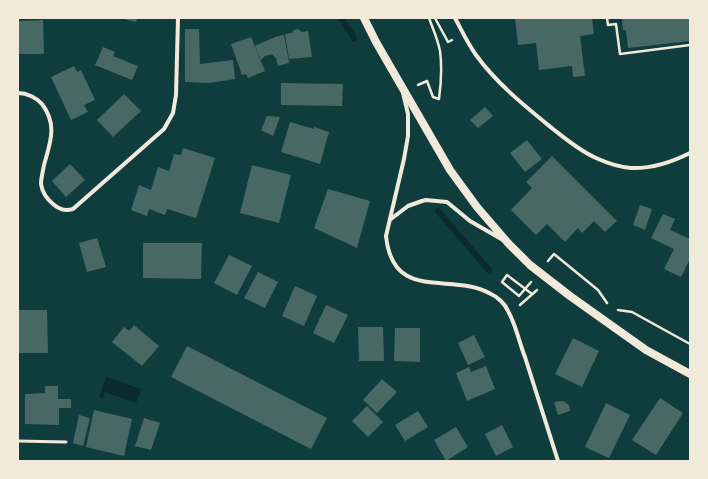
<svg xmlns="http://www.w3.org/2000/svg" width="708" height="479" font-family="Arial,sans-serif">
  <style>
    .water { fill: #0a2a2b }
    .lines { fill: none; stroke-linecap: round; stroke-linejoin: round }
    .stream { stroke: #0a2a2b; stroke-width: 6 }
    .building { fill: #486865 }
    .path { stroke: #f1e9da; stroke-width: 2.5 }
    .service { stroke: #f1e9da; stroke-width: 3 }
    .minor { stroke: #f1e9da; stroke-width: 4 }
    .secondary { stroke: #f1e9da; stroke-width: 8 }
  </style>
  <rect width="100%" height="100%" fill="#0f3d3e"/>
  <path class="water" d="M 106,377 L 141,389 L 136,403 L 105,392 L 103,398 L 99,397 Z"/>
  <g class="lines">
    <path class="stream" d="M 341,18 L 354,38
      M 438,211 L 489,270"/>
  </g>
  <path class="building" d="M 120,18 L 137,18 L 136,22 Z
    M 515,18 L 592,18 L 594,34 L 580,36 L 585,76 L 573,77 L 572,66 L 539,70 L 536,43 L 518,45 Z
    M 622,18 L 690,18 L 690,41 L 628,48 L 626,30 L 623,30 Z
    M 43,20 L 44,54 L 18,54 L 18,21 Z
    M 185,29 L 199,29 L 200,64 L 233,60 L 235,79 L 209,83 L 185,82 Z
    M 298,29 L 302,32 L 308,31 L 312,57 L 289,59 L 285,34 L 292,33 L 294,30 Z
    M 284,35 L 289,63 L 278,66 L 276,58 L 272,54 L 265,56 L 261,60 L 255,46 L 275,37 Z
    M 251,37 L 265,71 L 248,78 L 246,74 L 242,75 L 231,44 Z
    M 103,47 L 115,52 L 113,56 L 138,66 L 132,80 L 95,65 Z
    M 74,66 L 77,72 L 81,70 L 95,100 L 84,105 L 88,112 L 71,120 L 51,77 Z
    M 281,83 L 343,84 L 342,106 L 281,105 Z
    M 124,94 L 141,111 L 113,137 L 97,120 Z
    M 485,107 L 493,116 L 478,128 L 470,120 Z
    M 267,116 L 280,117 L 273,136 L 261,130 Z
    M 290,122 L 314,129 L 314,127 L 329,132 L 320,164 L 281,152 Z
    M 527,140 L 542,159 L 525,172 L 510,153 Z
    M 183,148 L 215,158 L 196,218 L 167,209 L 165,215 L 149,209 L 147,216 L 131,210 L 139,185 L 151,190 L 158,167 L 169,171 L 174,154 L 181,155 Z
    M 552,156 L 617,221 L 605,232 L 594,221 L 582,233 L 578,228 L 565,242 L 547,224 L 536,235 L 511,210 L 532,188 L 526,182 Z
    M 70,164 L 85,180 L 66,197 L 52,181 Z
    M 252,165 L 291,175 L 279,223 L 240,213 Z
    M 328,189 L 370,201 L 357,248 L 314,228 Z
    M 640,205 L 652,209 L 645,230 L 633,225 Z
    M 663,214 L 675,219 L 670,230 L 690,239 L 690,259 L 681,277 L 664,269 L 674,249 L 651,238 Z
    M 97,238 L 106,267 L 87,272 L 79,243 Z
    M 143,243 L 202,243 L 201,279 L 143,278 Z
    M 229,255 L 252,266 L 237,295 L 214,283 Z
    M 258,272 L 278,282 L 265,308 L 244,298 Z
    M 295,286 L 317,296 L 304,326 L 282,316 Z
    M 326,305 L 348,315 L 334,343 L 313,333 Z
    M 19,310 L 47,310 L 48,353 L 19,353 Z
    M 134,325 L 159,346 L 142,366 L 112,342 L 124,327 L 129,331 Z
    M 358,327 L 383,327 L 384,361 L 359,361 Z
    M 395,328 L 420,328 L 420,362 L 394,361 Z
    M 474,335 L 485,357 L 468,365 L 458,343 Z
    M 573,338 L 599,351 L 582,387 L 555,374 Z
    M 187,346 L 327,418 L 311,449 L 171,377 Z
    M 486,366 L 495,389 L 467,401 L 456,373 L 469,367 L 471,372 Z
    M 382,379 L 397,392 L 377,413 L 363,400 Z
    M 45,386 L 58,386 L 58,399 L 71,399 L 71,408 L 59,408 L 59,425 L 25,424 L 25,394 L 45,393 Z
    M 660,398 L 683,413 L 656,455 L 632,440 Z
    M 563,401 L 569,405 L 570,411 L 558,415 L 554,402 Z
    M 606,403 L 630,415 L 609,458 L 585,447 Z
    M 367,406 L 383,422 L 368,437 L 352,421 Z
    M 94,410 L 132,419 L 124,456 L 86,447 Z
    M 418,411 L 428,427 L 405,441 L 395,425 Z
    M 79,415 L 90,418 L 83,446 L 73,443 Z
    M 144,418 L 160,423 L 151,450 L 135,446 Z
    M 502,425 L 513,447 L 496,456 L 485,434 Z
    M 456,427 L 468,447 L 446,461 L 434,440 Z"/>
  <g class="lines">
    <path class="path" d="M 435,18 L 448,42 L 452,40
      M 607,18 L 608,25 L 616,24 L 620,54 L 690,45
      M 418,85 L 427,81 L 433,97 L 439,99 C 441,84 442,66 440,51 C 438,40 433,29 429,18
      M 548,261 L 554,254 L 598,290 L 607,303
      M 531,282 L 519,296 L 502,282 L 507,275 L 532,294
      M 520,305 L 537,290
      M 618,310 L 632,312 L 690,344"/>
    <path class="service" d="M 18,441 L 66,442"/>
    <path class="minor" d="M 455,18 C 462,31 468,44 476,55 C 497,84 526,107 553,129 C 567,140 580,151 596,158 C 607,163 619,167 631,168 C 652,169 672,162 690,153
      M 18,93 C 27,93 37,98 42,104 C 58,125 50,143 44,165 C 43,171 41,178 41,184 C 42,191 47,199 53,204 C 60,210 65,211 73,209 L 164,129 L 173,113 L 176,95 L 178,18
      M 403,93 L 408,114 L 408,136 L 404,159 L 386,236 C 393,304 452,271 491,294 C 498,297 505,304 508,311 C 516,325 519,342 525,357 C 536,391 547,426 558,461
      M 391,219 L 408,206 L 422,201 L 426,200 L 447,202 L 470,221 L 503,240"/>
    <path class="secondary" d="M 364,18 L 376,42 L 450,170 L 477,207 L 508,243 L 530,265 L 570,296 L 646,350 L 690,374"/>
  </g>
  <rect width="708" height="479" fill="none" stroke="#f1e9da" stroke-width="38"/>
</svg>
